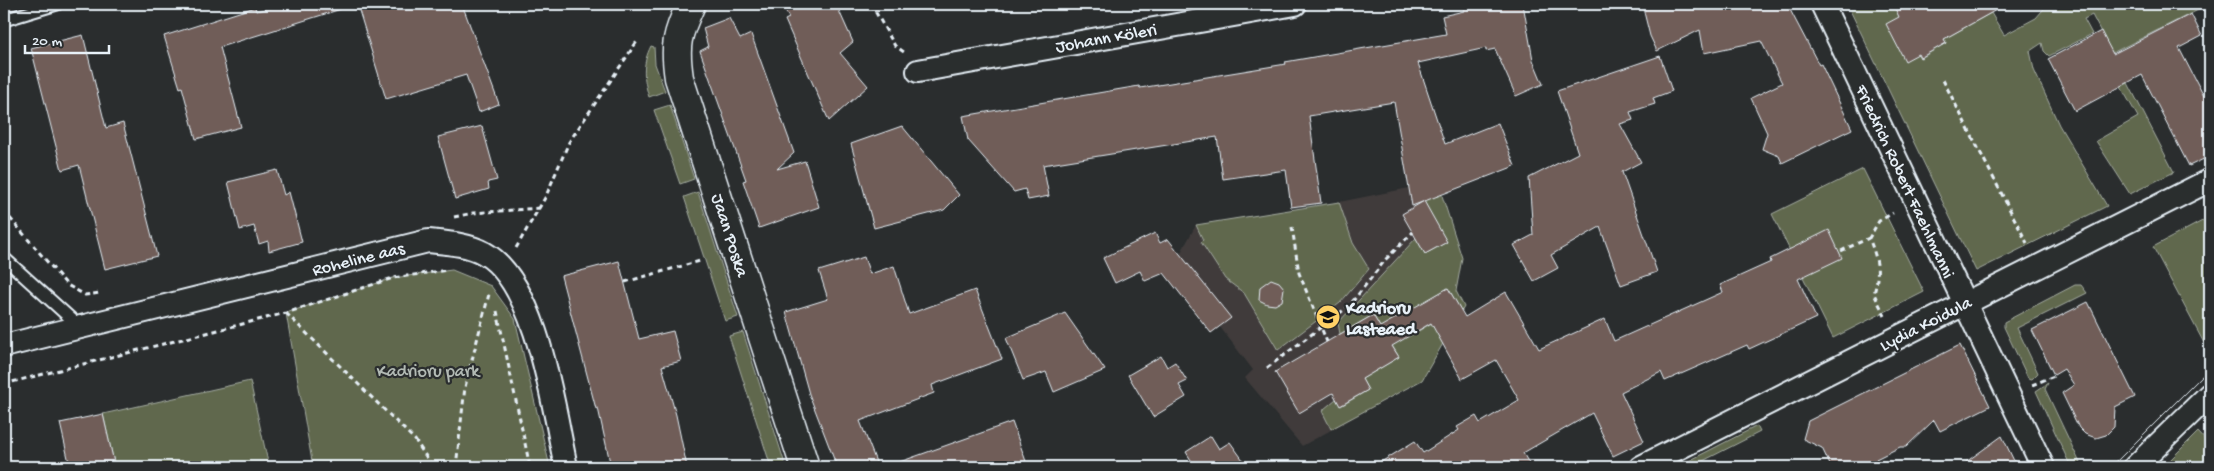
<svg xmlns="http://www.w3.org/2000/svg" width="2214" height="471" font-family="'Gochi Hand',sans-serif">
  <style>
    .built { fill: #3f3b3b }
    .green { fill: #60674d; stroke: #a4aca2 }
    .building { fill: #6f5d58; stroke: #e8f1f8 }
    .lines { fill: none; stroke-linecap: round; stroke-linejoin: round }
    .service-casing { stroke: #e8f1f8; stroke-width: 15 }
    .minor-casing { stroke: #e8f1f8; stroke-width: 26 }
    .tertiary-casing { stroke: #e8f1f8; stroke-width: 31 }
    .path { stroke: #e8f1f8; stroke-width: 3; stroke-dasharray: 5 4; stroke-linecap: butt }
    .service { stroke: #2a2d2e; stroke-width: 11 }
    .minor { stroke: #2a2d2e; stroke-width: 22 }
    .tertiary { stroke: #2a2d2e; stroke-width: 28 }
    .tram { stroke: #e8f1f8; stroke-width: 1 }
    .labels { text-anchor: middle; stroke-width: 4.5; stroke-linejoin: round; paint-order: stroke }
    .street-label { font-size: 18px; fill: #e8f1f8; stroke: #2a2d2e }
    .poi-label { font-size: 18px; font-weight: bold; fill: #e8f1f8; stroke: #2a2d2e; text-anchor: start }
    .park-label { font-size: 18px; fill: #b2bab4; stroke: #2a2d2e }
  </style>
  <rect width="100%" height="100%" fill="#2a2d2e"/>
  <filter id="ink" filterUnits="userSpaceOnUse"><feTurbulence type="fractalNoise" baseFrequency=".02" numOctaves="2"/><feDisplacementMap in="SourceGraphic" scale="10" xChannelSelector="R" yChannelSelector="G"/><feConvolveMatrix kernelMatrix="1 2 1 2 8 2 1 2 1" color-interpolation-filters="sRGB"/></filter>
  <g filter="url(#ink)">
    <path class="built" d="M 1414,187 L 1462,258 L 1456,291 L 1464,307 L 1422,380 L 1302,446 L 1245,378 L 1253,370 L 1220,327 L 1212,333 L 1168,276 L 1196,225 L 1339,202 Z"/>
    <path class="green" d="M 1847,4 L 1904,4 L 1895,8 L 1921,58 L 1946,43 L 1944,39 L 1991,13 L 2004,35 L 2036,18 L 2048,4 L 2079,4 L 2081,8 L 2087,4 L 2210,4 L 2112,53 L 2092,15 L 2084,19 L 2092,34 L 2049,56 L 2044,51 L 2042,43 L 2030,51 L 2034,70 L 2059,125 L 2107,206 L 1976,271 Z
      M 651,46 L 654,47 L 655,64 L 665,91 L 649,97 C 643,78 642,64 651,46 Z
      M 2128,83 L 2174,172 L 2130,194 L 2096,141 L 2138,117 L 2121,87 Z
      M 670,105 L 694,179 L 680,184 L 654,110 Z
      M 1863,169 L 1924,292 L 1833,338 L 1772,214 Z
      M 1438,183 L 1462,258 L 1456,291 L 1464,307 L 1422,380 L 1331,429 L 1323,413 L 1324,409 L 1336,399 L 1341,406 L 1368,390 L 1362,379 L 1399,357 L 1390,342 L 1420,330 L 1459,307 L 1448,288 L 1411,310 L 1383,332 L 1373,315 L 1340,334 L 1338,323 L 1416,238 L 1425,254 L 1447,242 L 1418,204 L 1414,187 Z
      M 698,192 L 738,317 L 725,321 L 684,197 Z
      M 1339,202 L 1353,243 L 1369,269 L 1340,303 L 1278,350 L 1244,293 L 1225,279 L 1201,242 L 1203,240 L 1196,225 Z
      M 2210,217 L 2210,337 L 2204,343 L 2153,247 Z
      M 452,270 L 491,286 L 515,319 L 550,467 L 313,467 L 286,313 L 393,278 Z
      M 2075,285 L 2081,285 L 2087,293 L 2017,328 L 2038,373 L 2032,379 L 2028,378 L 2004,327 L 2004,322 Z
      M 743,332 L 786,467 L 771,467 L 729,336 Z
      M 250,381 L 269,467 L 115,467 L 103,414 Z
      M 2048,383 L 2045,389 L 2080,463 L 2070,465 L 2036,391 Z
      M 1757,426 L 1760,432 L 1691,467 L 1677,467 Z
      M 2198,432 L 2210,445 L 2210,460 L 2202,467 L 2163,467 Z"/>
    <path class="building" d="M 287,4 L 340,4 L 341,9 L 220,47 L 241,127 L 196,139 L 182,87 L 180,88 L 164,36 L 255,7 L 256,11 Z
      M 357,4 L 462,4 L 499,104 L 479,112 L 466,75 L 386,99 Z
      M 782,4 L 836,4 L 853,42 L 840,53 L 868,86 L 829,121 L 785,20 L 789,18 Z
      M 1463,4 L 1523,4 L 1533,60 L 1543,84 L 1516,96 L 1495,49 L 1486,51 L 1486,48 L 1418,63 L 1445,144 L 1498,123 L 1515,166 L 1412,206 L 1394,102 L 1309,116 L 1321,203 L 1291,207 L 1286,170 L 1223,179 L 1217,137 L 1043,165 L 1049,196 L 1028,200 L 1025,189 L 1014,192 L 968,140 L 963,116 L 1139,86 L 1140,88 L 1286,64 L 1285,62 L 1446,34 L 1442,16 L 1464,11 Z
      M 1642,4 L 1787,4 L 1819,65 L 1821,64 L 1852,129 L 1782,163 L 1779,156 L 1762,149 L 1767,133 L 1751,98 L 1782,83 L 1761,41 L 1704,53 L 1700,30 L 1657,51 L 1650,36 Z
      M 1893,4 L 2007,4 L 1944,39 L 1946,43 L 1920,58 L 1918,54 L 1905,61 L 1886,24 L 1899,17 Z
      M 2191,14 L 2202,36 L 2179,48 L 2210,108 L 2210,156 L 2189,166 L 2142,75 L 2075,111 L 2048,59 L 2101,31 L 2113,54 Z
      M 729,18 L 740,39 L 751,34 L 794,153 L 777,169 L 805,161 L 819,207 L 759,228 L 743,181 L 746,180 L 700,51 L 708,47 L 703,28 Z
      M 83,35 L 106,128 L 123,123 L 157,256 L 105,269 L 79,165 L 62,170 L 31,48 Z
      M 1660,56 L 1672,91 L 1653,98 L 1655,104 L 1630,112 L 1633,120 L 1620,124 L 1641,162 L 1622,172 L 1657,272 L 1621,285 L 1600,227 L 1551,255 L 1558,268 L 1534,281 L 1514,245 L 1533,235 L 1529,178 L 1578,153 L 1557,91 Z
      M 482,126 L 497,180 L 488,182 L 489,189 L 455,199 L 438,137 Z
      M 902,126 L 959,195 L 944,210 L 874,228 L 851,144 Z
      M 277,170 L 284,195 L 289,192 L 302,242 L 269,251 L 268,241 L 259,244 L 254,226 L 240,230 L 228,182 Z
      M 1424,201 L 1447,242 L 1425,254 L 1402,214 Z
      M 1829,230 L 1842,258 L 1798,279 L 1816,318 L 1749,349 L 1747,345 L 1665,381 L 1661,372 L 1621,392 L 1644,441 L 1613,456 L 1592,413 L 1523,453 L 1531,467 L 1373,467 L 1415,441 L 1423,453 L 1459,430 L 1457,427 L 1476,416 L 1480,423 L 1519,400 L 1496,360 L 1462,379 L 1431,323 L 1392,346 L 1399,357 L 1362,379 L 1368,390 L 1340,406 L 1333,393 L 1299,413 L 1275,372 L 1373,315 L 1380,327 L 1448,288 L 1465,317 L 1506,292 L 1539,349 L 1605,319 L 1614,341 L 1723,292 L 1720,285 L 1771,262 L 1770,259 Z
      M 1155,233 L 1160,243 L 1168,239 L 1231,318 L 1211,333 L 1164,273 L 1145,281 L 1140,271 L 1115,283 L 1103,258 Z
      M 864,257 L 870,274 L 894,266 L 909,314 L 975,290 L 1002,359 L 932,385 L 934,393 L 860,421 L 878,467 L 837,467 L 809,394 L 786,312 L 828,299 L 819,271 Z
      M 619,261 L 639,339 L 673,331 L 681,361 L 662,366 L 676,415 L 687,467 L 611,467 L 598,408 L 596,409 L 561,276 Z
      M 1271,279 L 1279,282 L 1284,288 L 1282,301 L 1275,305 L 1267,304 L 1259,300 L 1260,287 Z
      M 2088,302 L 2135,397 L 2115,407 L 2114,427 L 2106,435 L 2096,438 L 2085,434 L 2079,428 L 2062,393 L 2074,385 L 2064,369 L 2054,375 L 2032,330 Z
      M 1065,313 L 1105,370 L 1054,392 L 1046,372 L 1023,380 L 1006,338 Z
      M 1960,345 L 1990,406 L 1940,431 L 1934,420 L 1906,447 L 1900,447 L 1876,459 L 1880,467 L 1831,467 L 1822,448 L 1803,439 L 1808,421 Z
      M 1161,356 L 1167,367 L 1175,362 L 1187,381 L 1179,385 L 1186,397 L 1153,417 L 1128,375 Z
      M 103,414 L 115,467 L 70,467 L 60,423 Z
      M 1012,422 L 1028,467 L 895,467 L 894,464 Z
      M 1211,436 L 1219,449 L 1230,442 L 1248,467 L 1191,467 L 1194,465 L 1186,452 Z
      M 2002,436 L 2017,467 L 1959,467 Z"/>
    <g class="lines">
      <defs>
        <path id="service" d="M 4,20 L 57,4
          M 4,258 L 79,326"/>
        <path id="minor" d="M 1822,4 L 2043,467
          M 918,71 L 1295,4
          M 4,346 L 428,241 C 446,243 467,244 484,253 C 538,283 554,411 566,467
          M 1641,467 L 2210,180
          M 2135,467 L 2210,394"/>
        <path id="tertiary" d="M 691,4 C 677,34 674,45 679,78 L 805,467"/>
      </defs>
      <use href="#service" class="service-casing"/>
      <use href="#minor" class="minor-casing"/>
      <use href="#tertiary" class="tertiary-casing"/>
      <path class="path" d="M 871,4 L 895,46 L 904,52
        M 1943,80 L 2027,243
        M 4,211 L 67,285 L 85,295 L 101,293
        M 454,217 L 473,213 L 540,208
        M 1292,227 L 1299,273 L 1327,342
        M 516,248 L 546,196 L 569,142 L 638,40
        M 1841,251 L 1869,238
        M 625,282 L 700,261
        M 497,311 L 530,467
        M 286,313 L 415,440 L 433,467
        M 1885,316 L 1874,294 C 1880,270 1878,261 1869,238 L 1879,221 L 1893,213
        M 1267,368 L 1349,306 L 1386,259 L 1413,232
        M 4,384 L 286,313 L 393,278 L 447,270
        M 2032,385 L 2054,376
        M 456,467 L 465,387 L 489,294"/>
      <use href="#service" class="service"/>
      <use href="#minor" class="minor"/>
      <use href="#tertiary" class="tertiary"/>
      <path class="tram" d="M 2111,467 L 2210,368"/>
    </g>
  </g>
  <defs>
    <symbol id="school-disc" viewBox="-11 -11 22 22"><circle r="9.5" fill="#ffd166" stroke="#2a2d2e"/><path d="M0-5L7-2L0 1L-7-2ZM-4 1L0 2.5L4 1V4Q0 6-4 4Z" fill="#111"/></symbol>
  </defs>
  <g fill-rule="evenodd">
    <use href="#school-disc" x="1314" y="303" width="28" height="28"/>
  </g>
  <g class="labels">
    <g class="street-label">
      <text transform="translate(1106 37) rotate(-10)" y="6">Johann Köleri</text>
      <text transform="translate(1906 181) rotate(65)" y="6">Friedrich Robert Faehlmanni</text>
      <text transform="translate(731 235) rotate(72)" y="6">Jaan Poska</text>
      <text transform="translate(358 258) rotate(-14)" y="6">Roheline aas</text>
      <text transform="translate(1925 323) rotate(-27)" y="6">Lydia Koidula</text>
    </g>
    <g class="poi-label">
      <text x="1346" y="313">Kadrioru<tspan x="1346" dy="21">Lasteaed</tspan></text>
    </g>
    <g class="park-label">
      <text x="428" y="376">Kadrioru park</text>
    </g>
  </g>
  <rect width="2214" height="471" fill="none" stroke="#2a2d2e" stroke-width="20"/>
  <rect x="10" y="10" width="2194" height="451" fill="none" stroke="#e8f1f8" stroke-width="2" filter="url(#ink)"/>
  <path d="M25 45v8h84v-8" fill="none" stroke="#e8f1f8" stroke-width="2.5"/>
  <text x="32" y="45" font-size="15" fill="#e8f1f8" stroke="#2a2d2e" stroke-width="4" paint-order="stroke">20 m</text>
</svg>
